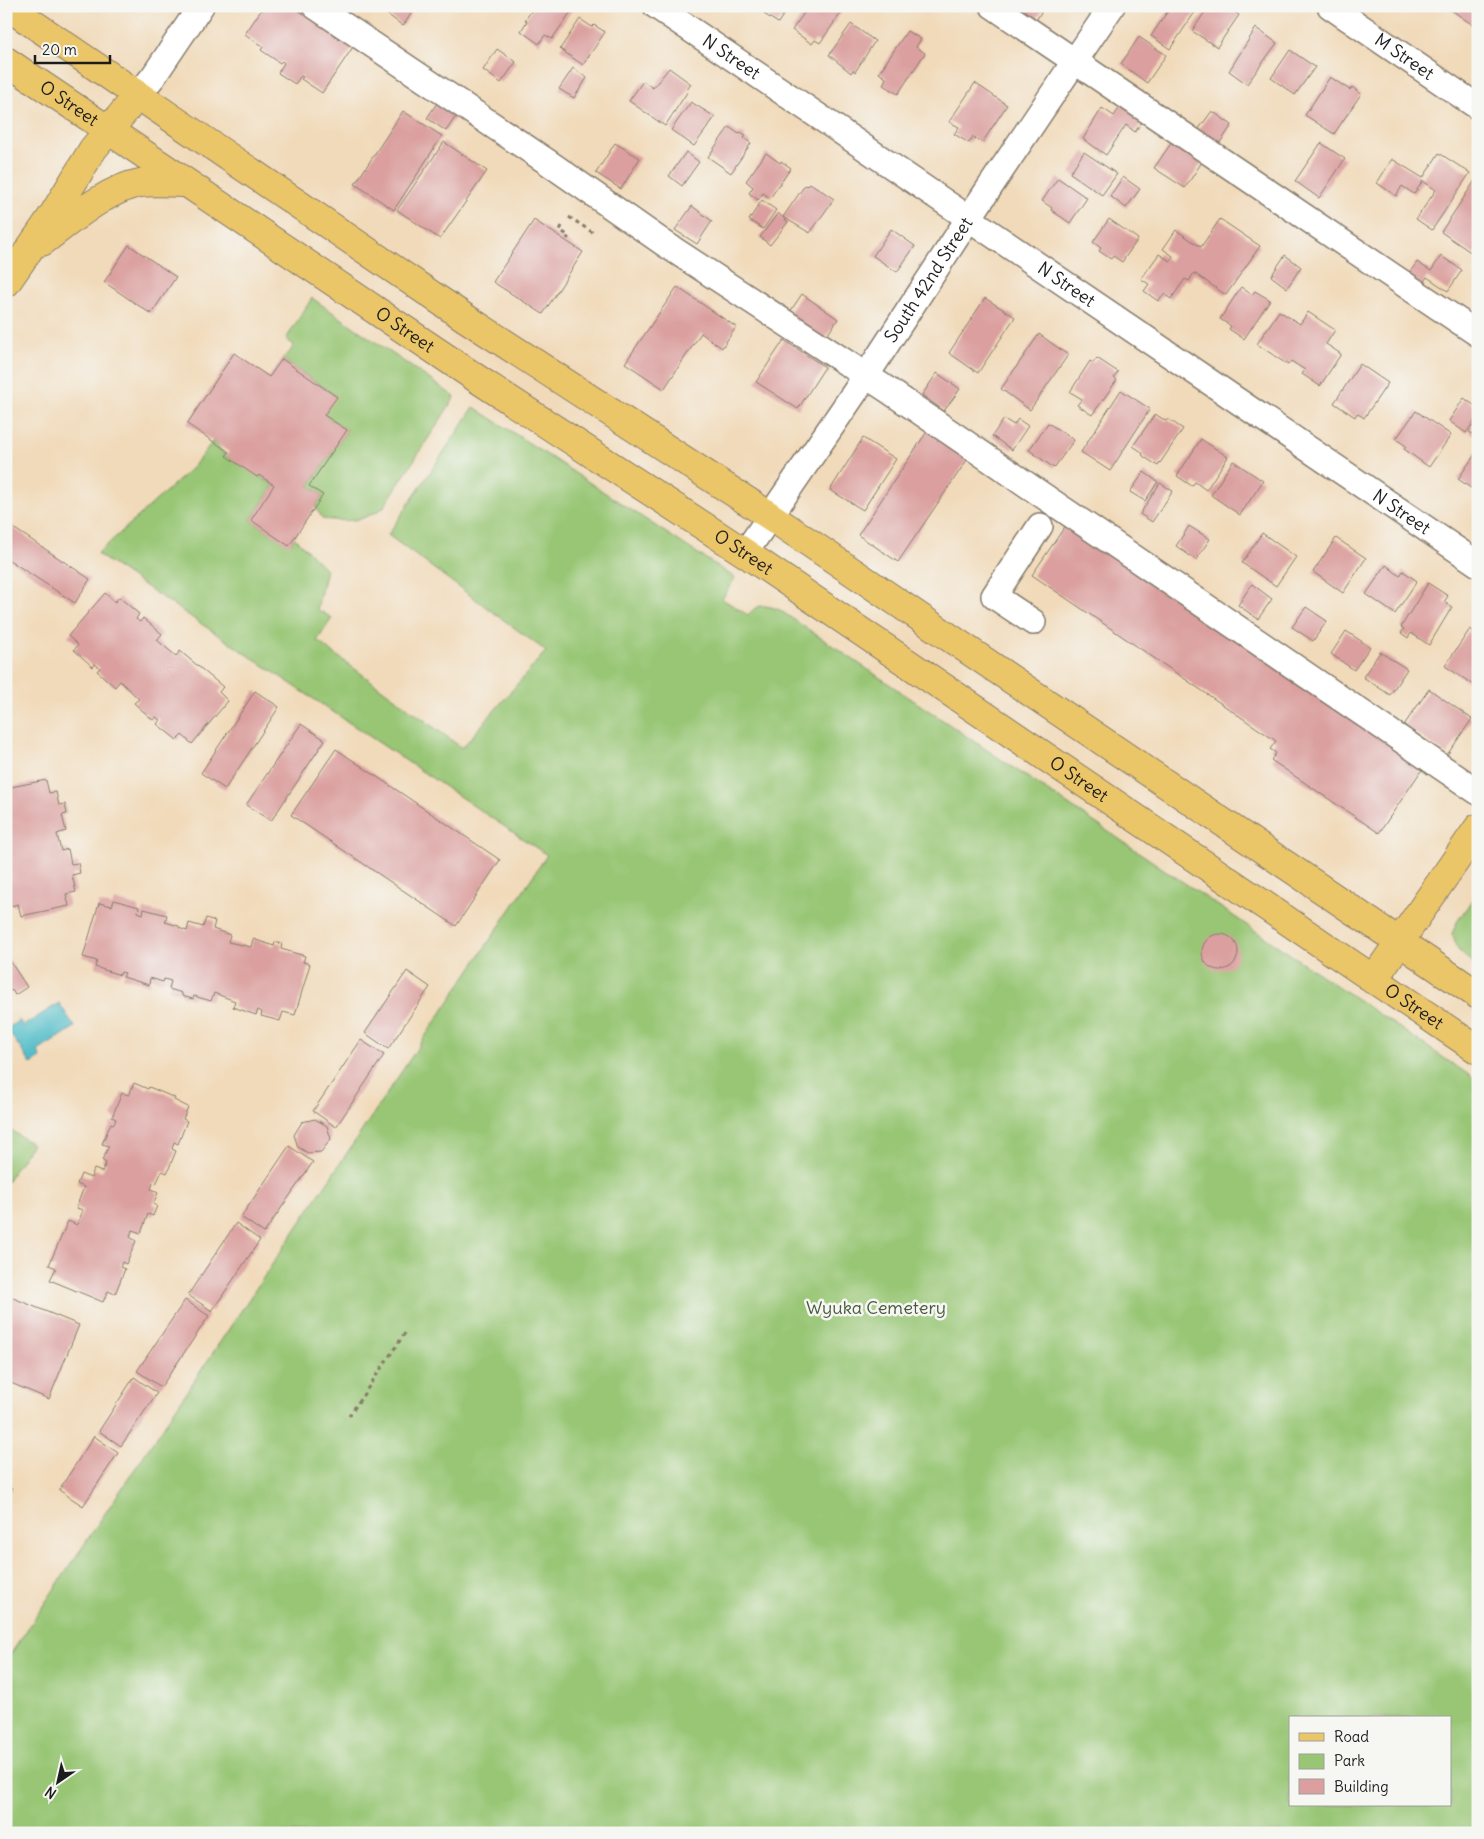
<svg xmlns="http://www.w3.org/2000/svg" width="1484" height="1839" font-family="Delius,sans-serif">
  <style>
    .green { fill: #98c674; stroke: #5a7148; fill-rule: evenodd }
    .water { fill: #4dbbc7; stroke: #346c72 }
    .building { fill: #da9f9e }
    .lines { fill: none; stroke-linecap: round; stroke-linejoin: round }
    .minor-casing { stroke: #867b6b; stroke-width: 28 }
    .major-casing { stroke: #867b6b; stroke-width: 30 }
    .path { stroke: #867b6b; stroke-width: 3; stroke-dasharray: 4 4; stroke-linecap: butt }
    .minor { stroke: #fff; stroke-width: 25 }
    .major { stroke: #ebc669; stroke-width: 28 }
    .labels { text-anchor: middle; stroke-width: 5; stroke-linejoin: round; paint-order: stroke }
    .street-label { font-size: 18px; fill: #1c1c1c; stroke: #f6f6f2 }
    .park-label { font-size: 18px; fill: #47583b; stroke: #f6f6f2 }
  </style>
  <rect width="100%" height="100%" fill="#f6f6f2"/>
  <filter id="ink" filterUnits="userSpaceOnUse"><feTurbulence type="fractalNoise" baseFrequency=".02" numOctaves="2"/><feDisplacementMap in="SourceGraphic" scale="10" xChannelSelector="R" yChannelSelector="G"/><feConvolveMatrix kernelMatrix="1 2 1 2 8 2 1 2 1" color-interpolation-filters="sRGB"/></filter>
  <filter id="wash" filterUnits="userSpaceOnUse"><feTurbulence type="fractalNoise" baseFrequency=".0096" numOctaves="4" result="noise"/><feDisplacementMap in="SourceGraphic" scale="20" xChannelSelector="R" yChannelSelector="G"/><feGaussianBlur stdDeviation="1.12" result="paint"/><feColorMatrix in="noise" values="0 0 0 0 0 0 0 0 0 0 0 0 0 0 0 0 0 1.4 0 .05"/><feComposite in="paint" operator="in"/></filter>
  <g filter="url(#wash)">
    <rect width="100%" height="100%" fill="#f1daba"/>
    <path class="green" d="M 312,298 L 455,397 L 383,508 C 360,522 350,522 323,519 L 315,507 L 323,495 L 309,486 L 347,430 L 324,415 L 336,396 L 282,359 L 290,352 L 294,345 L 286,339 Z
      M 474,407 L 735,578 L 722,599 L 748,615 C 758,603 764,605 778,609 L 1478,1081 L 1478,1833 L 6,1833 L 6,1661 L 547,855 L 97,554 L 193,467 L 213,441 L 226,456 L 274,485 L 251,520 L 289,545 L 295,538 L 326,569 L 317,609 L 332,618 L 317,641 L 462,748 L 546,651 L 388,535 ZM 1290,1718 L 1450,1718 L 1450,1805 L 1290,1805 Z
      M 1478,891 L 1478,968 L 1459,951 L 1452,934 L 1457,922 Z
      M 6,1127 L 32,1144 L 6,1183 Z"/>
    <path class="water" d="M 59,1003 L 75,1027 L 38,1051 L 41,1058 L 31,1064 L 7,1029 L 19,1020 L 23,1026 Z"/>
    <g id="blocks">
      <path class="building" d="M 264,6 L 287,6 L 290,8 L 292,6 L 353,47 L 322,93 L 301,79 L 303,77 L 301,76 L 295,84 L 278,73 L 284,63 L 282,61 L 280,63 L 261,50 L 263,47 L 245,34 Z
        M 392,6 L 416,6 L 403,26 L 387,14 Z
        M 535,6 L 571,6 L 570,9 L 572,10 L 552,39 L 545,35 L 539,44 L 521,31 L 527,21 L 525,20 Z
        M 760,6 L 789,6 L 778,23 L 764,14 L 766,10 Z
        M 809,6 L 838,6 L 843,10 L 820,43 L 815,40 L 812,44 L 792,30 Z
        M 1010,6 L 1045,6 L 1035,22 Z
        M 1168,6 L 1199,6 L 1170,49 L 1151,36 L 1170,8 Z
        M 1209,6 L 1226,6 L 1239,15 L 1217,47 L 1192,31 Z
        M 1446,6 L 1478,6 L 1478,28 L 1464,19 Z
        M 580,19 L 592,27 L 594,25 L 605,32 L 583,65 L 560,49 Z
        M 851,24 L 875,41 L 855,72 L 853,70 L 851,73 L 829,55 Z
        M 1256,28 L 1277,43 L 1247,84 L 1229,71 Z
        M 907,31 L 921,39 L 916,47 L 925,53 L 898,94 L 883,85 L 886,78 L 879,73 Z
        M 1139,37 L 1166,55 L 1147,83 L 1121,64 Z
        M 497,49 L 516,62 L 501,83 L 483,70 Z
        M 1290,50 L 1315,67 L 1295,95 L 1271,78 Z
        M 573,68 L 587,78 L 574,98 L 559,89 Z
        M 669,68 L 691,84 L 687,90 L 688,91 L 665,126 L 629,101 L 643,81 L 653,88 Z
        M 1330,77 L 1350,90 L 1352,87 L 1361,94 L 1334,134 L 1305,115 Z
        M 975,83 L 1007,105 L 982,143 L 973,137 L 969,143 L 954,134 L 959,127 L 949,122 Z
        M 441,97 L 460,110 L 446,131 L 427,118 Z
        M 691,102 L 715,117 L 694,146 L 671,130 Z
        M 1122,104 L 1144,119 L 1135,132 L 1126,125 L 1106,155 L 1083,139 L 1102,108 L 1114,116 Z
        M 403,111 L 442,136 L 394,210 L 355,184 Z
        M 1212,111 L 1232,125 L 1219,144 L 1198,130 Z
        M 729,127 L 739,134 L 741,132 L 746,135 L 744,138 L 751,143 L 731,173 L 708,157 Z
        M 444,142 L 487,171 L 440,239 L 397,210 Z
        M 1172,142 L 1202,162 L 1185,188 L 1154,168 Z
        M 615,143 L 640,158 L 621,189 L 596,173 Z
        M 1321,143 L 1345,159 L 1319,198 L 1295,181 Z
        M 686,152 L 699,162 L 682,186 L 669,176 Z
        M 1084,152 L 1117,174 L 1102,195 L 1070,173 Z
        M 766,153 L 780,163 L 781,161 L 791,168 L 770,198 L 763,193 L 758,200 L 749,193 L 753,187 L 746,181 Z
        M 1439,153 L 1470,173 L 1432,230 L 1416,219 L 1436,190 L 1423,181 L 1414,194 L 1402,186 L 1396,196 L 1377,183 L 1392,159 L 1423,178 Z
        M 1478,176 L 1478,252 L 1475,255 L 1441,232 Z
        M 1123,177 L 1140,189 L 1126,208 L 1110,196 Z
        M 1058,178 L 1087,198 L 1070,223 L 1051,210 L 1052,208 L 1042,201 Z
        M 810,183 L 834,199 L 810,233 L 783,217 L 805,185 L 807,186 Z
        M 762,200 L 776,210 L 763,229 L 749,220 Z
        M 692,206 L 712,221 L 697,244 L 675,230 Z
        M 778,213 L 788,222 L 770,245 L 760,237 Z
        M 1109,219 L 1138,239 L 1122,262 L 1113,256 L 1111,259 L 1099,251 L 1101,248 L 1093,242 Z
        M 1220,219 L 1260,246 L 1226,295 L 1194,273 L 1189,281 L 1185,279 L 1171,299 L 1164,294 L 1158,301 L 1144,291 L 1149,284 L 1141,279 L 1159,254 L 1170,261 L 1173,256 L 1163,249 L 1176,230 L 1201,247 Z
        M 534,220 L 583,252 L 543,314 L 493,282 Z
        M 891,229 L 915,246 L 897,272 L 873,256 Z
        M 129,245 L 176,277 L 151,314 L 104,282 Z
        M 1285,255 L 1301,267 L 1287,288 L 1271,276 Z
        M 1441,256 L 1462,270 L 1448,291 L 1427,277 L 1419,289 L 1405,279 L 1417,262 L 1431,271 Z
        M 677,287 L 736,327 L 722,348 L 701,333 L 664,389 L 625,363 Z
        M 1241,287 L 1252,295 L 1255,291 L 1270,300 L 1244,339 L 1229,329 L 1231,326 L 1220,319 Z
        M 802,294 L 838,319 L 824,340 L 787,316 Z
        M 985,298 L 1015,317 L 978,373 L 949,353 Z
        M 1279,311 L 1300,324 L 1308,312 L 1335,330 L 1326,344 L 1341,354 L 1320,386 L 1302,374 L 1305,370 L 1291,361 L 1288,365 L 1257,344 Z
        M 1039,334 L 1068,355 L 1030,410 L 1001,389 Z
        M 784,340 L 825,367 L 798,409 L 756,382 Z
        M 234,353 L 269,377 L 282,359 L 337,397 L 324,415 L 347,430 L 309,486 L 323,495 L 289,546 L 251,520 L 274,485 L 259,475 L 257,477 L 226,456 L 229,452 L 187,424 Z
        M 1097,358 L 1118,372 L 1114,378 L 1117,380 L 1092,415 L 1077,405 L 1082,399 L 1070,392 L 1090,361 L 1093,363 Z
        M 1360,364 L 1388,383 L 1364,418 L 1357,413 L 1355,417 L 1334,403 Z
        M 937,373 L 960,389 L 944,411 L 922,395 Z
        M 1121,390 L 1150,409 L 1110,471 L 1081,452 Z
        M 1464,398 L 1478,408 L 1478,416 L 1466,433 L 1449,421 Z
        M 1416,411 L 1451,435 L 1429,467 L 1404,449 L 1406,446 L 1396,439 Z
        M 1155,414 L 1166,421 L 1168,419 L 1183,429 L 1158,466 L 1143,456 L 1142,452 L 1133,446 Z
        M 1004,419 L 1014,425 L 1018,419 L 1028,426 L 1012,450 L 992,436 Z
        M 1478,419 L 1478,437 L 1469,432 Z
        M 1048,423 L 1074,440 L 1054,468 L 1029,450 Z
        M 930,427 L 971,454 L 898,562 L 858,535 Z
        M 863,438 L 896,459 L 863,510 L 830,490 Z
        M 1201,439 L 1228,457 L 1206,490 L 1195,482 L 1192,486 L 1177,476 Z
        M 1478,450 L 1478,493 L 1458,479 Z
        M 1233,461 L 1263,481 L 1240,515 L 1211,495 Z
        M 1144,472 L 1158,482 L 1145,501 L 1130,492 Z
        M 1160,483 L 1173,491 L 1152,522 L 1140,514 Z
        M 1068,522 L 1425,765 L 1379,833 L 1271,760 L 1276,753 L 1270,749 L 1276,741 L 1032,575 Z
        M 6,523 L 90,579 L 75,603 L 6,558 Z
        M 1189,526 L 1210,539 L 1196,560 L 1176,546 Z
        M 1262,533 L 1296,557 L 1276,586 L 1242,563 Z
        M 1336,538 L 1366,558 L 1343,593 L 1313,572 Z
        M 1386,565 L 1400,576 L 1403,571 L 1417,581 L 1395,614 L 1366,594 Z
        M 1428,583 L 1448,596 L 1444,602 L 1452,607 L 1429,645 L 1411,633 L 1408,638 L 1401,633 L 1404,629 L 1401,627 Z
        M 1252,584 L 1272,599 L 1258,619 L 1238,605 Z
        M 105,593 L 115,602 L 119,597 L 139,614 L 136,619 L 140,622 L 143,618 L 162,634 L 157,640 L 176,656 L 180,651 L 223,687 L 219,692 L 228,701 L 192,744 L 182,735 L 177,740 L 157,724 L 160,720 L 156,717 L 153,720 L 134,703 L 139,699 L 120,681 L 115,687 L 97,671 L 100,668 L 95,664 L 93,667 L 74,650 L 78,645 L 68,636 Z
        M 1306,607 L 1327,621 L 1313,641 L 1292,627 Z
        M 1470,629 L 1478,634 L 1478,688 L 1445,666 Z
        M 1346,631 L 1370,647 L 1354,670 L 1331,654 Z
        M 1380,652 L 1407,669 L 1390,695 L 1363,677 Z
        M 1429,689 L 1472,719 L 1447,755 L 1404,725 Z
        M 255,691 L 279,707 L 225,789 L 201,773 Z
        M 301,724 L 325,740 L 271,821 L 246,805 Z
        M 336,749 L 500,860 L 456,926 L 291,815 Z
        M 46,780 L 49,793 L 56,792 L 59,805 L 65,804 L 67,814 L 62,815 L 66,831 L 57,834 L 61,851 L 68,849 L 71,864 L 78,863 L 80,873 L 72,875 L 76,892 L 66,894 L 69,906 L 21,916 L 18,904 L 11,906 L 6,888 L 6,863 L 9,862 L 6,846 L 6,788 Z
        M 114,900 L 139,907 L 138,912 L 143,914 L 144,909 L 167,915 L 165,922 L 179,926 L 179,928 L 187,931 L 189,923 L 203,927 L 206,918 L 215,921 L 213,929 L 230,935 L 228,942 L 251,947 L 253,939 L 274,946 L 275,942 L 282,944 L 281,949 L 305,956 L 303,962 L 310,964 L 295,1015 L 283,1012 L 280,1021 L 261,1016 L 262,1012 L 258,1010 L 256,1015 L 233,1007 L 235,1001 L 214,993 L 211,1001 L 194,996 L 193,999 L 182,996 L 182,993 L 169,989 L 171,981 L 164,979 L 163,982 L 150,978 L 149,985 L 123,977 L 125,973 L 121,972 L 120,975 L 95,967 L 97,961 L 83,957 L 99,903 L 112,906 Z
        M1202 952a18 18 0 1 1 36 0a18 18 0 1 1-36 0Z
        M 6,955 L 27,987 L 15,995 L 12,990 L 6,994 Z
        M 407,971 L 430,987 L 388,1049 L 365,1033 Z
        M 361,1040 L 384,1055 L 336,1127 L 313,1111 Z
        M 134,1083 L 148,1089 L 149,1087 L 175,1098 L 174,1100 L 188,1107 L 183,1119 L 187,1121 L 178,1144 L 174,1142 L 172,1149 L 176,1151 L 167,1173 L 162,1171 L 156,1184 L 153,1183 L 151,1189 L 158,1193 L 153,1204 L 157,1206 L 153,1216 L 148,1214 L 141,1233 L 132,1230 L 130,1237 L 136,1241 L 126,1264 L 122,1262 L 120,1267 L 125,1269 L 115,1294 L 108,1291 L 103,1302 L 50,1280 L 56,1268 L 49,1265 L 68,1221 L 77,1225 L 83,1210 L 76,1208 L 84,1187 L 77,1184 L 81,1174 L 91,1178 L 94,1169 L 102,1172 L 106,1163 L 102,1160 L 109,1146 L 102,1144 L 111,1123 L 114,1124 L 116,1119 L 112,1117 L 122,1093 L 129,1095 Z
        M 315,1119 L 327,1126 L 331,1139 L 321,1152 L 308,1153 L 298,1147 L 294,1135 L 302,1122 Z
        M 289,1146 L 313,1162 L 264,1233 L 241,1217 Z
        M 236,1223 L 260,1240 L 212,1311 L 188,1295 Z
        M 6,1295 L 79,1325 L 49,1399 L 6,1381 Z
        M 185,1300 L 209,1316 L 161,1387 L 137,1371 Z
        M 134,1377 L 157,1393 L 121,1446 L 99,1431 Z
        M 94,1436 L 118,1453 L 83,1506 L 59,1490 Z
        M 6,1485 L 12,1489 L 6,1498 Z"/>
    </g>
  </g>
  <g filter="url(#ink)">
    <use href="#blocks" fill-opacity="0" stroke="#867b6b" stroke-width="1"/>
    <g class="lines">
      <defs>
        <g id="minor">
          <path d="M 315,6 L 549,163 L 665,244 L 888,390 L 1478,792"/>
          <path id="s1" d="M 656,6 L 1478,564"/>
          <path d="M 993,6 L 1478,334"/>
          <path id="s2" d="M 1330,6 L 1478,107"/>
          <path d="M 138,95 L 153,77 L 201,6"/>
          <path id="s3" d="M 745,553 L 866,376 L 969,218 L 1112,6"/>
          <path d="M 1033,622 L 994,596 L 1040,526"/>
        </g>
        <g id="major">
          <path d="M 7,6 L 464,317 L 770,516 L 1478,995"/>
          <path id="s4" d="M 6,61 L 479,380 L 745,553 L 1478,1050"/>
          <path d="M 42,242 C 69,222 106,189 140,183 C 155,181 171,183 186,183"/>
          <path d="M 6,283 L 53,215 L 93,149 L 138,95"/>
          <path d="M 1373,980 L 1478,828"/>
        </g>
      </defs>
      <use href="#minor" class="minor-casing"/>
      <use href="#major" class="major-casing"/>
      <path class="path" d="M 569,217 L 595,234
        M 562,226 L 560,230 L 569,236 L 567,239
        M 349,1416 L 407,1330"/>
      <use href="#minor" class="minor"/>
      <use href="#major" class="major"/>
    </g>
  </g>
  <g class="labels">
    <g class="street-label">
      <text dy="6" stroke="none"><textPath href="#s2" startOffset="90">M Street</textPath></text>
      <text dy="6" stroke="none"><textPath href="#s1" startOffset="91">N Street</textPath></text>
      <text dy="6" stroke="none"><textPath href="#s4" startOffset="76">O Street</textPath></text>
      <text dy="6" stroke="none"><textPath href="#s3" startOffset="329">South 42nd Street</textPath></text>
      <text dy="6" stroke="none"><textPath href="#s1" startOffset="496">N Street</textPath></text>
      <text dy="6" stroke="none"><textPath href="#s4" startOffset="481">O Street</textPath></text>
      <text dy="6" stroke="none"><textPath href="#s1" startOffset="901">N Street</textPath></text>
      <text dy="6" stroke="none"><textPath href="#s4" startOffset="886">O Street</textPath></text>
      <text dy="6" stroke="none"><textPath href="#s4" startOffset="1291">O Street</textPath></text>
      <text dy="6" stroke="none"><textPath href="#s4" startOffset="1696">O Street</textPath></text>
    </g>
    <g class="park-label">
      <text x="876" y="1314">Wyuka Cemetery</text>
    </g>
  </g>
  <rect width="1484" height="1839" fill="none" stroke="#f6f6f2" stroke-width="25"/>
  <rect x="1289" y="1716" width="162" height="90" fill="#f6f6f2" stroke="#9f9f9c"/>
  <rect x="1299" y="1733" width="25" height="8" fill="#ebc669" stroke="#9f9f9c"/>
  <text x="1334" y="1742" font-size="15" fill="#1c1c1c">Road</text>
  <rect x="1299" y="1754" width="25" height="15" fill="#98c674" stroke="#9f9f9c"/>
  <text x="1334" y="1766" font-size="15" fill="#1c1c1c">Park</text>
  <rect x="1299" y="1779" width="25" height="15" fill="#da9f9e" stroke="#9f9f9c"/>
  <text x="1334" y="1792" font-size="15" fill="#1c1c1c">Building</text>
  <g transform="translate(58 1782) rotate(214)" stroke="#f6f6f2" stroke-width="4" paint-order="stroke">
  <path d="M0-4L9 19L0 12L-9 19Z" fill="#1c1c1c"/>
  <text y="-8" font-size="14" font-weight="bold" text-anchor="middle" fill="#1c1c1c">N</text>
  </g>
  <path d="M35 55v8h75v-8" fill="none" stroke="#1c1c1c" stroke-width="2.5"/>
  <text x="42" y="55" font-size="15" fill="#1c1c1c" stroke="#f6f6f2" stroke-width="4" paint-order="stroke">20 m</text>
</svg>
